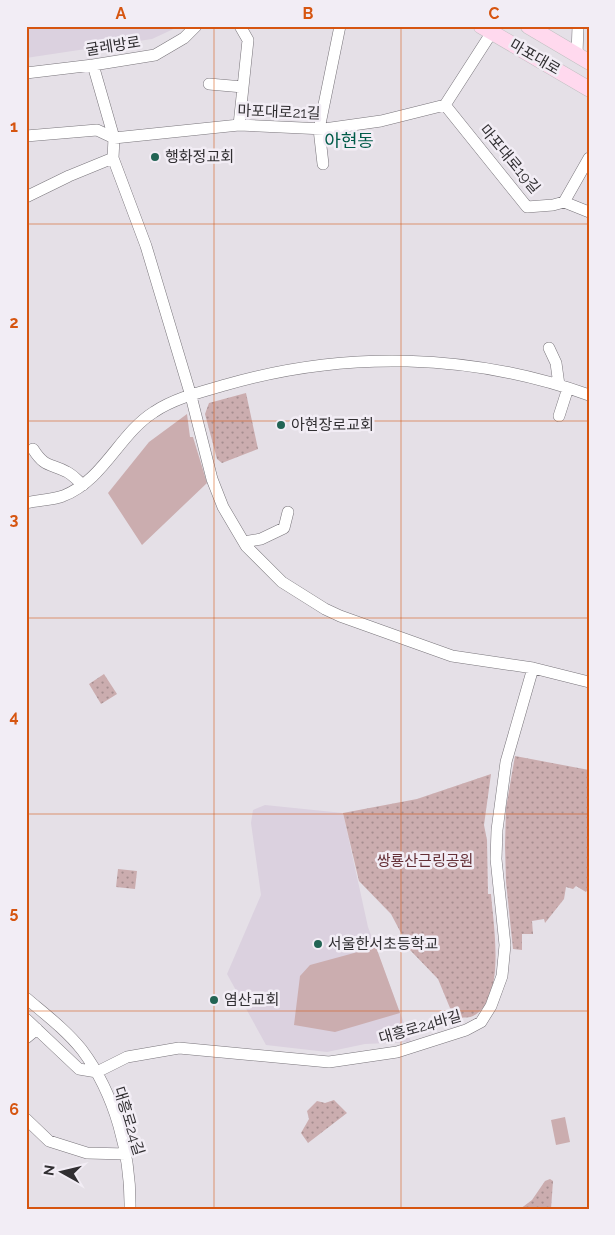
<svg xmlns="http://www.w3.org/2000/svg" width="615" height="1235" font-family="Raleway,'Noto Sans KR',sans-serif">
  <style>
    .built { fill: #dbd1df }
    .park { fill: url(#park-dots) }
    .garden { fill: #cbadaf }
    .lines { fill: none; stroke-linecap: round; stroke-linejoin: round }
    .minor-casing { stroke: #79757b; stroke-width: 12 }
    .major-casing { stroke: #c1c1c2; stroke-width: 16 }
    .minor { stroke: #fff; stroke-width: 11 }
    .major { stroke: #ffd9ee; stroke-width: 15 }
    .grid { fill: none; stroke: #d65510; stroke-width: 1; stroke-opacity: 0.55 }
    .poi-dot { fill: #226454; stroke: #f2edf5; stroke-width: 2 }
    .labels { text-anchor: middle; stroke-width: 5; stroke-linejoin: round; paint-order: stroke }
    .street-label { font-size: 15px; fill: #312f32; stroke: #f2edf5 }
    .poi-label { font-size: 15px; fill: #312f32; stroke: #f2edf5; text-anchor: start }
    .park-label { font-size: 15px; fill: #642f36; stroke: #f2edf5 }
    .quarter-label { font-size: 18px; fill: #005b49; stroke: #f2edf5 }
    .neatline { fill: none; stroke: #d65510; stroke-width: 2 }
    .grid-label { font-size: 16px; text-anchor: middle; font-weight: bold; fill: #d65510 }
  </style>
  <defs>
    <pattern id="park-dots" width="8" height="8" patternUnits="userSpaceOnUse" patternTransform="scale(1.25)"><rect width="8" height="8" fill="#cbadaf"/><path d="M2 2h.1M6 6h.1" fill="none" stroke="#a58d8f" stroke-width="1.8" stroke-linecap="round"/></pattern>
  </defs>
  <rect width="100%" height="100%" fill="#e5e0e7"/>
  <path class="built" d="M 26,26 L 180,26 L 152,39 L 26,58 Z
    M 265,805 L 343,813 L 368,927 L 411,1042 L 365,1044 L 327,1052 L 266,1045 L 227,974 L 261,895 L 251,823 L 253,810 Z"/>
  <path class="park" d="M 246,393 L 258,449 L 222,463 L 217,459 L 205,414 L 209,403 Z
    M 104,674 L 117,694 L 101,704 L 89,684 Z
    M 515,756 L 589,770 L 589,887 L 586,892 L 576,886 L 573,889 L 566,887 L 564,899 L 545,923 L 544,919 L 532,921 L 533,934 L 522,934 L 522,950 L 513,949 L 506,882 L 505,846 L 506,808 Z
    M 491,774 L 484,825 L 487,840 L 488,894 L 491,894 C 493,923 507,1000 473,1016 C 470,1018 464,1017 461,1018 L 450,1008 L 438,979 L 410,950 L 391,914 L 359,881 L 343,813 L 417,799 Z
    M 118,869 L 137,871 L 135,889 L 116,887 Z
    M 334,1100 L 347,1113 L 308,1143 L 301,1133 L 309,1119 L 307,1111 L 317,1101 L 325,1103 Z
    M 550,1179 L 553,1181 L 551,1209 L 520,1209 L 532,1200 L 545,1181 Z"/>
  <path class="garden" d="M 187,414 L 190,437 L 193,437 L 207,483 L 142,545 L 108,493 L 149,442 Z
    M 376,947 L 400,1013 L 335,1032 L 294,1025 L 300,976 L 310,965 Z
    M 565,1117 L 570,1142 L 556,1145 L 551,1120 Z"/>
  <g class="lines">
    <defs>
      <path id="minor" d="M 577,55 L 578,26
        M 93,65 L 114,138 L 113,158 L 146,246 L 191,396 L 212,479 L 223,507 L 246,546 L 282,582 L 325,609 L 340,616 L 452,656 L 533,668 L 589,682
        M 26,73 L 93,65 L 155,55 L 184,38 L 196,26
        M 209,84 L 243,87
        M 445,105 L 527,207 L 553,205 L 564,202 L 589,212
        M 239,125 L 248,40 L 240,26
        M 26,136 L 97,130 L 114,138 L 239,125 L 324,129 L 381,121 L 445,105 L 492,32
        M 323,164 L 319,129 L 340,26
        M 26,197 L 69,176 L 113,158
        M 564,202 L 589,158
        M 549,348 L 556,363 L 559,385
        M 559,416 L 568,388
        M 33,449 C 45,468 50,463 67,472 C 73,475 78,481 83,485
        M 26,503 C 38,500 52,500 63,496 C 104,480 119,434 154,412 C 175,398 201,392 225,385 C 345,350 471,353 589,395
        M 244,542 L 261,539 L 284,528 L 288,512
        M 26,998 C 46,1015 66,1030 82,1050 C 115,1094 131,1154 130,1209
        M 26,1019 L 79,1069 L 97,1072 L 127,1057 L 179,1048 L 329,1062 L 397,1052 L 466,1030 L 481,1022 L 491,1006 L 502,976 L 505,945 L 496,859 L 497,830 L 506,762 L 533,668
        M 26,1038 L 37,1029
        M 26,1119 L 49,1141 L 87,1153 L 126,1154"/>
      <path id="major" d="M 481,26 L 589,89
        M 528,26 L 589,62"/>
    </defs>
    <use href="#minor" class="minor-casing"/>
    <use href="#major" class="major-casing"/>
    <use href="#minor" class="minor"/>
    <use href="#major" class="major"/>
  </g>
  <path class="grid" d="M 214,26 L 214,1209M 401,26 L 401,1209M 26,224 L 589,224M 26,421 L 589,421M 26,618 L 589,618M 26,814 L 589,814M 26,1011 L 589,1011"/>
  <g class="poi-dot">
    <circle cx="155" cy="157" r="5"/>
    <circle cx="281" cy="425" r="5"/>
    <circle cx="318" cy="944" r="5"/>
    <circle cx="214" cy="1000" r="5"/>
  </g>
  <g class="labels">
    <g class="street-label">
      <text transform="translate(113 46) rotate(-9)" y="5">굴레방로</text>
      <text transform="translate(535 57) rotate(30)" y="5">마포대로</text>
      <text transform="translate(279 112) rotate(2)" y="5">마포대로21길</text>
      <text transform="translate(510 159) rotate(50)" y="5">마포대로19길</text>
      <text transform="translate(420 1027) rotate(-16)" y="5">대흥로24바길</text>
      <text transform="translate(129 1121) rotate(73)" y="5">대흥로24길</text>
    </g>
    <g class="poi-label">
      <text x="165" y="162">행화정교회</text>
      <text x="291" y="430">아현장로교회</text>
      <text x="328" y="949">서울한서초등학교</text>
      <text x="224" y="1005">염산교회</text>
    </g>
    <g class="park-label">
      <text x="425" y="866">쌍룡산근링공원</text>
    </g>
    <g class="quarter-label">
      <text x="349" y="147">아현동</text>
    </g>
  </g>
  <rect width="615" height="1235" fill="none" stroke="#f2edf5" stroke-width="55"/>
  <g transform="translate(62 1172) rotate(278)" stroke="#f2edf5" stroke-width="4" paint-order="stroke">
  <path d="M0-4L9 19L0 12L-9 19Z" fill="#312f32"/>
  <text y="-8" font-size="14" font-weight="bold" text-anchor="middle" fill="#312f32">N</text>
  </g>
  <rect x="28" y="28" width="560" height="1180" class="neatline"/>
  <g class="grid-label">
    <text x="121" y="19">A</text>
    <text x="308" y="19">B</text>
    <text x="494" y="19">C</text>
    <text x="14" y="132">1</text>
    <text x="14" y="328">2</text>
    <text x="14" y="525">3</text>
    <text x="14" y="722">4</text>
    <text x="14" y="918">5</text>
    <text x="14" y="1115">6</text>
  </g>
</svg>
